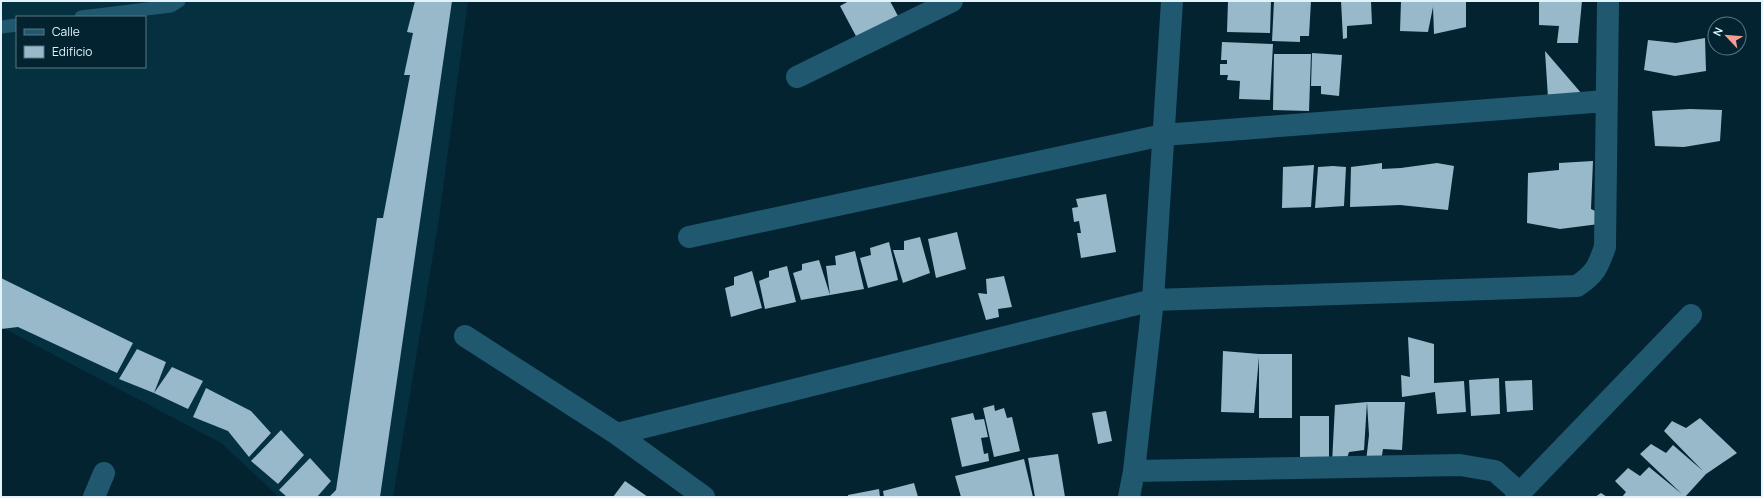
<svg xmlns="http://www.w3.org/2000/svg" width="1763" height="498" font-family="Manrope,sans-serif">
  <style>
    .built { fill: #053040; fill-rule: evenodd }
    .building { fill: #97b9c9 }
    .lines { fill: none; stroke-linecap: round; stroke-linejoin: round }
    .service { stroke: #1f586f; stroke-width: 13 }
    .minor { stroke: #1f586f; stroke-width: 22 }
  </style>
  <rect width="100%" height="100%" fill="#032330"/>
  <path class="built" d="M 1,1 L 468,1 L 439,219 L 393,497 L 279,497 L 221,443 L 1,327 ZM 17,17 L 145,17 L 145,67 L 17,67 Z"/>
  <path class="building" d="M 415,1 L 452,1 L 380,497 L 329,497 L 336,490 L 377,218 L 383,218 L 410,75 L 404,75 L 413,33 L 407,32 Z
    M 849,1 L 890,1 L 898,16 L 857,38 L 840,6 Z
    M 1228,1 L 1271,1 L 1270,33 L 1227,32 Z
    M 1274,1 L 1311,1 L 1309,36 L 1300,36 L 1300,42 L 1272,41 Z
    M 1341,1 L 1371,1 L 1372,24 L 1347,26 L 1347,38 L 1343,39 Z
    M 1401,1 L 1466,1 L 1466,27 L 1434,34 L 1433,7 L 1428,32 L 1400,31 Z
    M 1539,1 L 1582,1 L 1578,43 L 1557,43 L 1559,26 L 1539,25 Z
    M 1705,38 L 1706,71 L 1675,76 L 1644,70 L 1648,40 L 1676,43 Z
    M 1222,42 L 1273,44 L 1270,100 L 1239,99 L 1240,81 L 1227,80 L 1228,75 L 1220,75 L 1220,64 L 1227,64 L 1227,60 L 1221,60 Z
    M 1545,51 L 1582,94 L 1548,98 Z
    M 1312,53 L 1342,55 L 1339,96 L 1321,94 L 1321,86 L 1311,86 Z
    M 1274,54 L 1311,54 L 1309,111 L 1273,110 Z
    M 1690,109 L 1722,110 L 1720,141 L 1684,147 L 1655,146 L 1652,111 Z
    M 1593,161 L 1591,209 L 1599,213 L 1599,224 L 1560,229 L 1527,223 L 1528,173 L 1559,170 L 1559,163 Z
    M 1382,163 L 1382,169 L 1401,168 L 1437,163 L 1454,166 L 1448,210 L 1400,205 L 1350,207 L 1351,167 Z
    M 1314,165 L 1311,207 L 1282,208 L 1283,167 Z
    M 1333,166 L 1346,167 L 1344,206 L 1315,208 L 1318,167 Z
    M 1106,194 L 1116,252 L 1081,258 L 1077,233 L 1081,233 L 1079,221 L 1074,222 L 1072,208 L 1078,207 L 1076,199 Z
    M 957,232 L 966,269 L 936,278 L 928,239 Z
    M 920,237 L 930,273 L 903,283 L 893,250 L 904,250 L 904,241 Z
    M 889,242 L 898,280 L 868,288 L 860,258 L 871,255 L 870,248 Z
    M 855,251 L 864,289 L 830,295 L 801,300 L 793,273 L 802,270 L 802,264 L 819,260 L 830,295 L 826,266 L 836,265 L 835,256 Z
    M 787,266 L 796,302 L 765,309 L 759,281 L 769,277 L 769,271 Z
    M 752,271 L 762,308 L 731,317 L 725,288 L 734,285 L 734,277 Z
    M 1004,276 L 1012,307 L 998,309 L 999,317 L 986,320 L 978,293 L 987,294 L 986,279 Z
    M 1,278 L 133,343 L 117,373 L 18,327 L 1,329 Z
    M 1408,337 L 1434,344 L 1434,383 L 1464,381 L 1466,412 L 1437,414 L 1435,392 L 1402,397 L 1401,375 L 1410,377 Z
    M 137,349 L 166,362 L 154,393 L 119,379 Z
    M 1223,351 L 1259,354 L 1292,354 L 1292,418 L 1259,418 L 1259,357 L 1254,413 L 1221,412 Z
    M 172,367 L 203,381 L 188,409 L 154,393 Z
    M 1499,378 L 1500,414 L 1471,416 L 1469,380 Z
    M 1532,380 L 1533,410 L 1507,412 L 1505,381 Z
    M 206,388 L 251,411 L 271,433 L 249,457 L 228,431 L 193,417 Z
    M 1367,402 L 1405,402 L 1402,450 L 1383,449 L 1381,461 L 1366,462 L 1369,435 L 1367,402 L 1364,450 L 1349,452 L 1345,464 L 1332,463 L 1335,405 Z
    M 994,405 L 995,411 L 1004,408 L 1007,418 L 1012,417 L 1020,451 L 994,457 L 983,408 Z
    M 1106,411 L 1112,441 L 1098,444 L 1092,413 Z
    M 973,413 L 975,420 L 984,419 L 988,437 L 981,438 L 984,454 L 988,453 L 989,461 L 962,467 L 951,418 Z
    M 1300,416 L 1329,416 L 1329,459 L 1300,459 Z
    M 1700,418 L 1737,453 L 1706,474 L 1685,497 L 1622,497 L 1626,492 L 1615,481 L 1628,468 L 1640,476 L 1649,467 L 1682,494 L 1640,454 L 1651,444 L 1666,453 L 1673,445 L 1703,471 L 1664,431 L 1672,421 L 1686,428 Z
    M 281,430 L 304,455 L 278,484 L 251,461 Z
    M 1058,454 L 1065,497 L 1035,497 L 1028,458 Z
    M 310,458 L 331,481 L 317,497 L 287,497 L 279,490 Z
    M 1024,459 L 1033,497 L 961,497 L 955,476 Z
    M 625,481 L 648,497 L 613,497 Z
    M 914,483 L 918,497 L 884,497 L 883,491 Z
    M 879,489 L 880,497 L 848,497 L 848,495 Z
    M 1601,493 L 1607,497 L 1595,497 Z"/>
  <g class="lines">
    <path class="service" d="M 81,17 L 171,6 L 179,1
      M 1,27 L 17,25"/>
    <path class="minor" d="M 797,77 L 952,1
      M 689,237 L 1163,135 L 1606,101
      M 465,336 L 617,434 L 704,497
      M 617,434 L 1153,300 L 1577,286 C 1595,274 1598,267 1605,247 L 1608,1
      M 1134,471 L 1460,465 L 1495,471 L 1520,493
      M 94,497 L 104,473
      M 1129,497 L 1134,471 L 1153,300 L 1172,1
      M 1516,497 L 1691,315"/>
  </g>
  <rect width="1763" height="498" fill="none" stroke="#e2f3fc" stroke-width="4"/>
  <rect x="16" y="16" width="130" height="52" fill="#032330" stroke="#5c7682"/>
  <rect x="24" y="29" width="20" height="6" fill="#1f586f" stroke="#5c7682"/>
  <text x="52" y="36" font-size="12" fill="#e2f3fc">Calle</text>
  <rect x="24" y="46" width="20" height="12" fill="#97b9c9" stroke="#5c7682"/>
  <text x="52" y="56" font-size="12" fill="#e2f3fc">Edificio</text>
  <g transform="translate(1727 36) rotate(296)"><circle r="19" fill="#032330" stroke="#5c7682"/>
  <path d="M0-3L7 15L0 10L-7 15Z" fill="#f59c93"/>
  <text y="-6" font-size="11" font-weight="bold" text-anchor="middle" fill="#e2f3fc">N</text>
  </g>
</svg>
